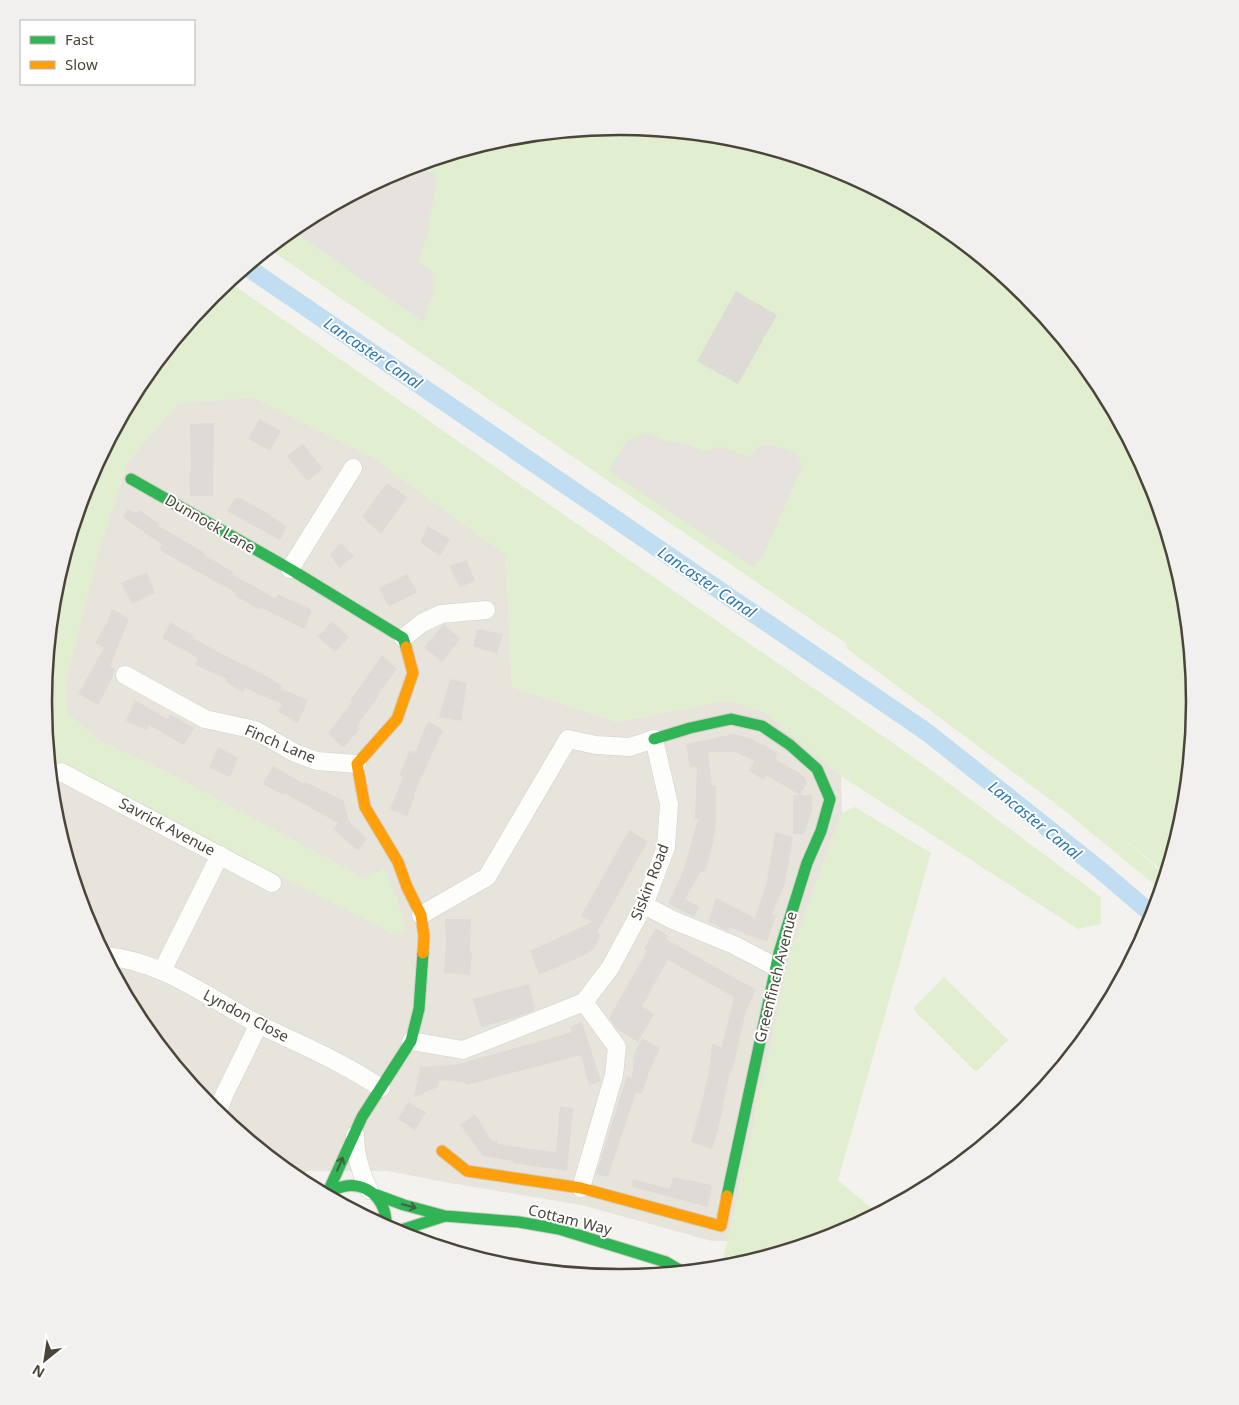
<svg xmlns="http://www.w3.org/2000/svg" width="1239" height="1405" font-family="'Noto Sans',sans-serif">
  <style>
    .residential { fill: #e7e4dc }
    .green { fill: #e1eecf }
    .parking { fill: #e6e3df }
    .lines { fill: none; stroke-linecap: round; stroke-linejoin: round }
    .canal { stroke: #c0ddf1; stroke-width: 18 }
    .building { fill: #dedbd6 }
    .street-casing { stroke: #d2d0cb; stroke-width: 19 }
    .fast-casing { stroke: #d3cfc5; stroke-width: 13 }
    .slow-casing { stroke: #d3cfc5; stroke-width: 13 }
    .street { stroke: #fdfdfc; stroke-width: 18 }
    .fast { stroke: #30b455; stroke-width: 11 }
    .slow { stroke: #ff9f0a; stroke-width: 11 }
    .oneway { stroke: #446040 }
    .labels { text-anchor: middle; stroke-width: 4; stroke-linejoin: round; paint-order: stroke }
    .street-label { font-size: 15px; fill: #4b4439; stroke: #fff }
    .water-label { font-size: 16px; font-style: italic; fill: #2e7ab2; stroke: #fff }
    .rim { fill: none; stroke: #4b4439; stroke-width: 2.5 }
  </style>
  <rect width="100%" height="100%" fill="#f4f2ee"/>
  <path class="residential" d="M 254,397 L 374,458 L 506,555 L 512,687 L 617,722 L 728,700 L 764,712 L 841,776 L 842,813 L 790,955 L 728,1241 L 712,1241 L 581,1205 L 444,1182 L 388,1171 L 307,1171 L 295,1178 L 212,1109 L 141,1022 L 87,923 L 55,815 L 49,757 L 393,933 L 384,869 L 365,879 L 166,772 L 99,741 L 67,713 L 65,684 L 98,552 L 128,461 L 178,403 Z"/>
  <path class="green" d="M 620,127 L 732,138 L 840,171 L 940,224 L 1027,296 L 1098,383 L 1152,482 L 1184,590 L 1195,703 L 1184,815 L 1166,874 L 1115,831 L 1166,876 L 1161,890 L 1060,807 L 846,648 L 847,644 L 269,249 L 300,224 L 399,170 L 507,138 Z
    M 229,282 L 920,762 L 1101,897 L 1101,924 L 1078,929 L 841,776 L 764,712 L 728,700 L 617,722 L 512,687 L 506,555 L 374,458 L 254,397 L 178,403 L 128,461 L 98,552 L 65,684 L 67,713 L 99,741 L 166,772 L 365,879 L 384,869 L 397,899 L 407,932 L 393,933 L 49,758 L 44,702 L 55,591 L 79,519 L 79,512 L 88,482 L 141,382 L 213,295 Z
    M 855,807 L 931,853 L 838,1180 L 878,1214 L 862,1220 L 861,1223 L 840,1235 L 734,1266 L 723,1260 L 790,955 L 842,813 Z
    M 944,977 L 1008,1040 L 976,1072 L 913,1009 Z"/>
  <path class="parking" d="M 417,165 L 437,176 L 428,232 L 418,263 L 432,270 L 434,290 L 423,322 L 292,230 L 300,224 L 399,170 Z
    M 646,433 L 667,441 L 688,444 L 704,452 L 720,447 L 751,457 L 758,447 L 769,444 L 797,453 L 802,467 L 763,555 L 754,567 L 609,471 L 627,440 Z"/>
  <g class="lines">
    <path class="canal" d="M 247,267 L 928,733 L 1099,869 L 1154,916"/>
  </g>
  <path class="building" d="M 736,291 L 777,315 L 738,384 L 697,361 Z
    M 259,419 L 281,431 L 270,451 L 248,439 Z
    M 214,423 L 213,496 L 190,496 L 189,473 L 191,473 L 190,424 Z
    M 303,444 L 323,469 L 307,481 L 287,456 Z
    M 387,483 L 407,497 L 381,534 L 362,517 Z
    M 235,498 L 240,498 L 267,513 L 287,527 L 280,540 L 227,511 Z
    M 128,509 L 136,513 L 139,510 L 159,524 L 158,526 L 204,552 L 203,554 L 233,572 L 232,574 L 276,599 L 278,594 L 312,610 L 305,629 L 259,607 L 258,609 L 234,595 L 236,593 L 159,550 L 162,545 L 123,517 Z
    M 428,526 L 450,539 L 440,556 L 420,542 Z
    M 341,543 L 354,556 L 339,568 L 330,554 Z
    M 467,560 L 475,581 L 460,587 L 449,566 Z
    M 147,572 L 155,593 L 132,604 L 121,583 Z
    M 407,574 L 417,592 L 389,607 L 379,588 Z
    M 112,609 L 129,619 L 110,666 L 115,669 L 111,681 L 98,705 L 78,694 L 104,648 L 95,643 L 108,621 Z
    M 332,621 L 349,637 L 335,652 L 318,637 Z
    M 170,622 L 194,636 L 193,638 L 233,660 L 255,670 L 282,685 L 280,688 L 308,700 L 298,723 L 278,712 L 282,704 L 245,688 L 243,692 L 226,682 L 227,679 L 195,665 L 198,658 L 162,638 Z
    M 444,624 L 460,639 L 442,662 L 424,647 Z
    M 477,629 L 503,634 L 497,654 L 473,646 Z
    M 382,655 L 397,669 L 377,695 L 379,696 L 357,726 L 360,729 L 343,748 L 328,733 L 352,702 L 350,701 Z
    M 450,679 L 467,683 L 461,721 L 439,717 Z
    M 135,700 L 168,719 L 170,714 L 194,728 L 184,745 L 149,725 L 147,730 L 126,721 Z
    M 428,721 L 443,730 L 414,794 L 415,795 L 407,816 L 390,809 L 403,777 L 399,775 L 410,750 L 415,753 Z
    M 733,734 L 750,738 L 762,745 L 763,744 L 778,754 L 775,759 L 798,772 L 805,778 L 807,783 L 800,795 L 766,775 L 764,780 L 749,771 L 754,761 L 736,752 L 708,752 L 712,786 L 716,786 L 716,827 L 709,860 L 704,872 L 701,871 L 685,899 L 699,907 L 694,917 L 668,904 L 684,869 L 698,819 L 695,819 L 697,766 L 690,768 L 686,744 Z
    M 218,747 L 238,758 L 230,777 L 209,768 Z
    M 273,766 L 304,784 L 305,782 L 343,800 L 349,821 L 367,839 L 358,851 L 333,829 L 338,823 L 284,793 L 283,795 L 263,784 Z
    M 793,795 L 812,795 L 812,810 L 804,835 L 793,834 Z
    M 629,830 L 648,841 L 597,932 L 601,935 L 594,949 L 583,956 L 539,975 L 530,951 L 592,922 L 581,916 Z
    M 775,832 L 793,837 L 785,883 L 772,914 L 776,915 L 767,942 L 729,927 L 728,931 L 708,922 L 716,898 L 755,918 L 767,881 Z
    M 445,919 L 471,919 L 470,952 L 472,952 L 470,975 L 444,973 L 446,943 Z
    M 656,928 L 668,936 L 666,939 L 756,990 L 746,1011 L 732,1072 L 730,1071 L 718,1130 L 712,1149 L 691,1142 L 702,1102 L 710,1066 L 712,1044 L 722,1047 L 734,997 L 668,960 L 642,1006 L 654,1014 L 638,1042 L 618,1030 L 609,1018 L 647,951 L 644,949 Z
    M 529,984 L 535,1010 L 514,1018 L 481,1027 L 473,999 Z
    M 582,1022 L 601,1081 L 589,1085 L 581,1055 L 466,1085 L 465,1082 L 439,1080 L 438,1087 L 414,1097 L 420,1067 L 454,1065 L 544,1040 L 572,1032 L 570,1027 Z
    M 642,1038 L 660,1048 L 649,1072 L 642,1094 L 636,1092 L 608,1177 L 596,1174 L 627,1076 L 632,1078 L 634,1054 Z
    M 408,1102 L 426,1112 L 415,1130 L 398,1119 Z
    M 560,1106 L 573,1108 L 567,1171 L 513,1163 L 513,1161 L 483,1156 L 460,1125 L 475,1114 L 492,1141 L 497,1140 L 498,1144 L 556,1152 Z
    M 673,1177 L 712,1185 L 708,1207 L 632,1187 L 633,1179 L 670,1189 Z"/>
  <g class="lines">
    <defs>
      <path id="street" d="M 290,569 L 353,468
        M 403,638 L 422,623 L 441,614 L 486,610
        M 125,675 L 205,719 L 255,730 L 295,753 L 317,761 L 357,764
        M 61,772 L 272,883
        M 644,905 L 673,920 L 734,945 L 776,967
        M 105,956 C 163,961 210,999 260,1025 C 301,1045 343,1062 381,1088
        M 162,971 L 220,855
        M 411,1041 L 463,1050 L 584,1002 L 610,968 L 644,905 L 666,847 L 669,804 L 654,739 L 630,747 L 596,745 L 568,739 L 487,877 L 421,915
        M 217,1113 L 225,1093 L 259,1024
        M 355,1135 C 355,1155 360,1172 369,1190
        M 581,1188 L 614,1075 L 617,1047 L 584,1002"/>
      <path id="fast" d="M 131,479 L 290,569 L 403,638 L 406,647
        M 654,739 L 690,728 L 731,719 L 762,726 L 790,745 L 817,769 L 830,799 L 821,831 L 807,863 L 779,953 L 727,1196
        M 327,1194 L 362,1117 L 411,1041 L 419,1009 L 423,953
        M 374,1194 L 404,1205 L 445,1216 L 519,1222 L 559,1229 L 666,1262 L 683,1272
        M 326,1195 C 354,1173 388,1192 386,1227
        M 395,1232 L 445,1216"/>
      <path id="slow" d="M 406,647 L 413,673 L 397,719 L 357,764 L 365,807 L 398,862 L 407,887 L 421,915 L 424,936 L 423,953
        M 442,1151 L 467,1171 L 581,1188 L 721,1226 L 727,1196"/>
    </defs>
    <use href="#street" class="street-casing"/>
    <use href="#fast" class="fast-casing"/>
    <use href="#slow" class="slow-casing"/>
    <use href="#street" class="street"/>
    <use href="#fast" class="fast"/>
    <use href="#slow" class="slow"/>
  </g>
  <defs><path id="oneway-shaft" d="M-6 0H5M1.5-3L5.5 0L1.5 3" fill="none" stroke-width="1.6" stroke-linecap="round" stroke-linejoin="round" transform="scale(1.25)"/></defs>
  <g class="oneway">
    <use href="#oneway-shaft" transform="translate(340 1164) rotate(-67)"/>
    <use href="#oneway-shaft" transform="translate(409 1206) rotate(16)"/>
  </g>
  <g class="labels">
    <g class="street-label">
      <text transform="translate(210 524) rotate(30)" y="5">Dunnock Lane</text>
      <text transform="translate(280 744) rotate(23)" y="5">Finch Lane</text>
      <text transform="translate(167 827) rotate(28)" y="5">Savrick Avenue</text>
      <text transform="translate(650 882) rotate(-69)" y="5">Siskin Road</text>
      <text transform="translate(776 977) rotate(-76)" y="5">Greenfinch Avenue</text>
      <text transform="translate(246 1016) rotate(28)" y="5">Lyndon Close</text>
      <text transform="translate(570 1220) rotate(14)" y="5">Cottam Way</text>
    </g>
    <g class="water-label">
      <text transform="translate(373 353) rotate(34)" y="6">Lancaster Canal</text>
      <text transform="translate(707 582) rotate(34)" y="6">Lancaster Canal</text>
      <text transform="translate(1035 820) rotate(39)" y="6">Lancaster Canal</text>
    </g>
  </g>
  <path d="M0 0H1239V1405H0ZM52 702a567 567 0 1 1 1134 0a567 567 0 1 1-1134 0Z" fill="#f1f0ef" fill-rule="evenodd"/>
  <path class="rim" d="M52 702a567 567 0 1 1 1134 0a567 567 0 1 1-1134 0Z"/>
  <rect x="20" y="20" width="175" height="65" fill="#ffffff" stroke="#b7b4b0"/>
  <rect x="30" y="36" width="25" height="8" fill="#30b455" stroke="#b7b4b0"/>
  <text x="65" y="45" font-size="15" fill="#4b4439">Fast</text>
  <rect x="30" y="61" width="25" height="8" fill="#ff9f0a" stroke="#b7b4b0"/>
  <text x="65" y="70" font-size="15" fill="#4b4439">Slow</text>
  <g transform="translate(45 1360) rotate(210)" stroke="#ffffff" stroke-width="4" paint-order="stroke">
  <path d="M0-4L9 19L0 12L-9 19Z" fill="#4b4439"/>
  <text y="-8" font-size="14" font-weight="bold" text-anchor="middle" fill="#4b4439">N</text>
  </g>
</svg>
